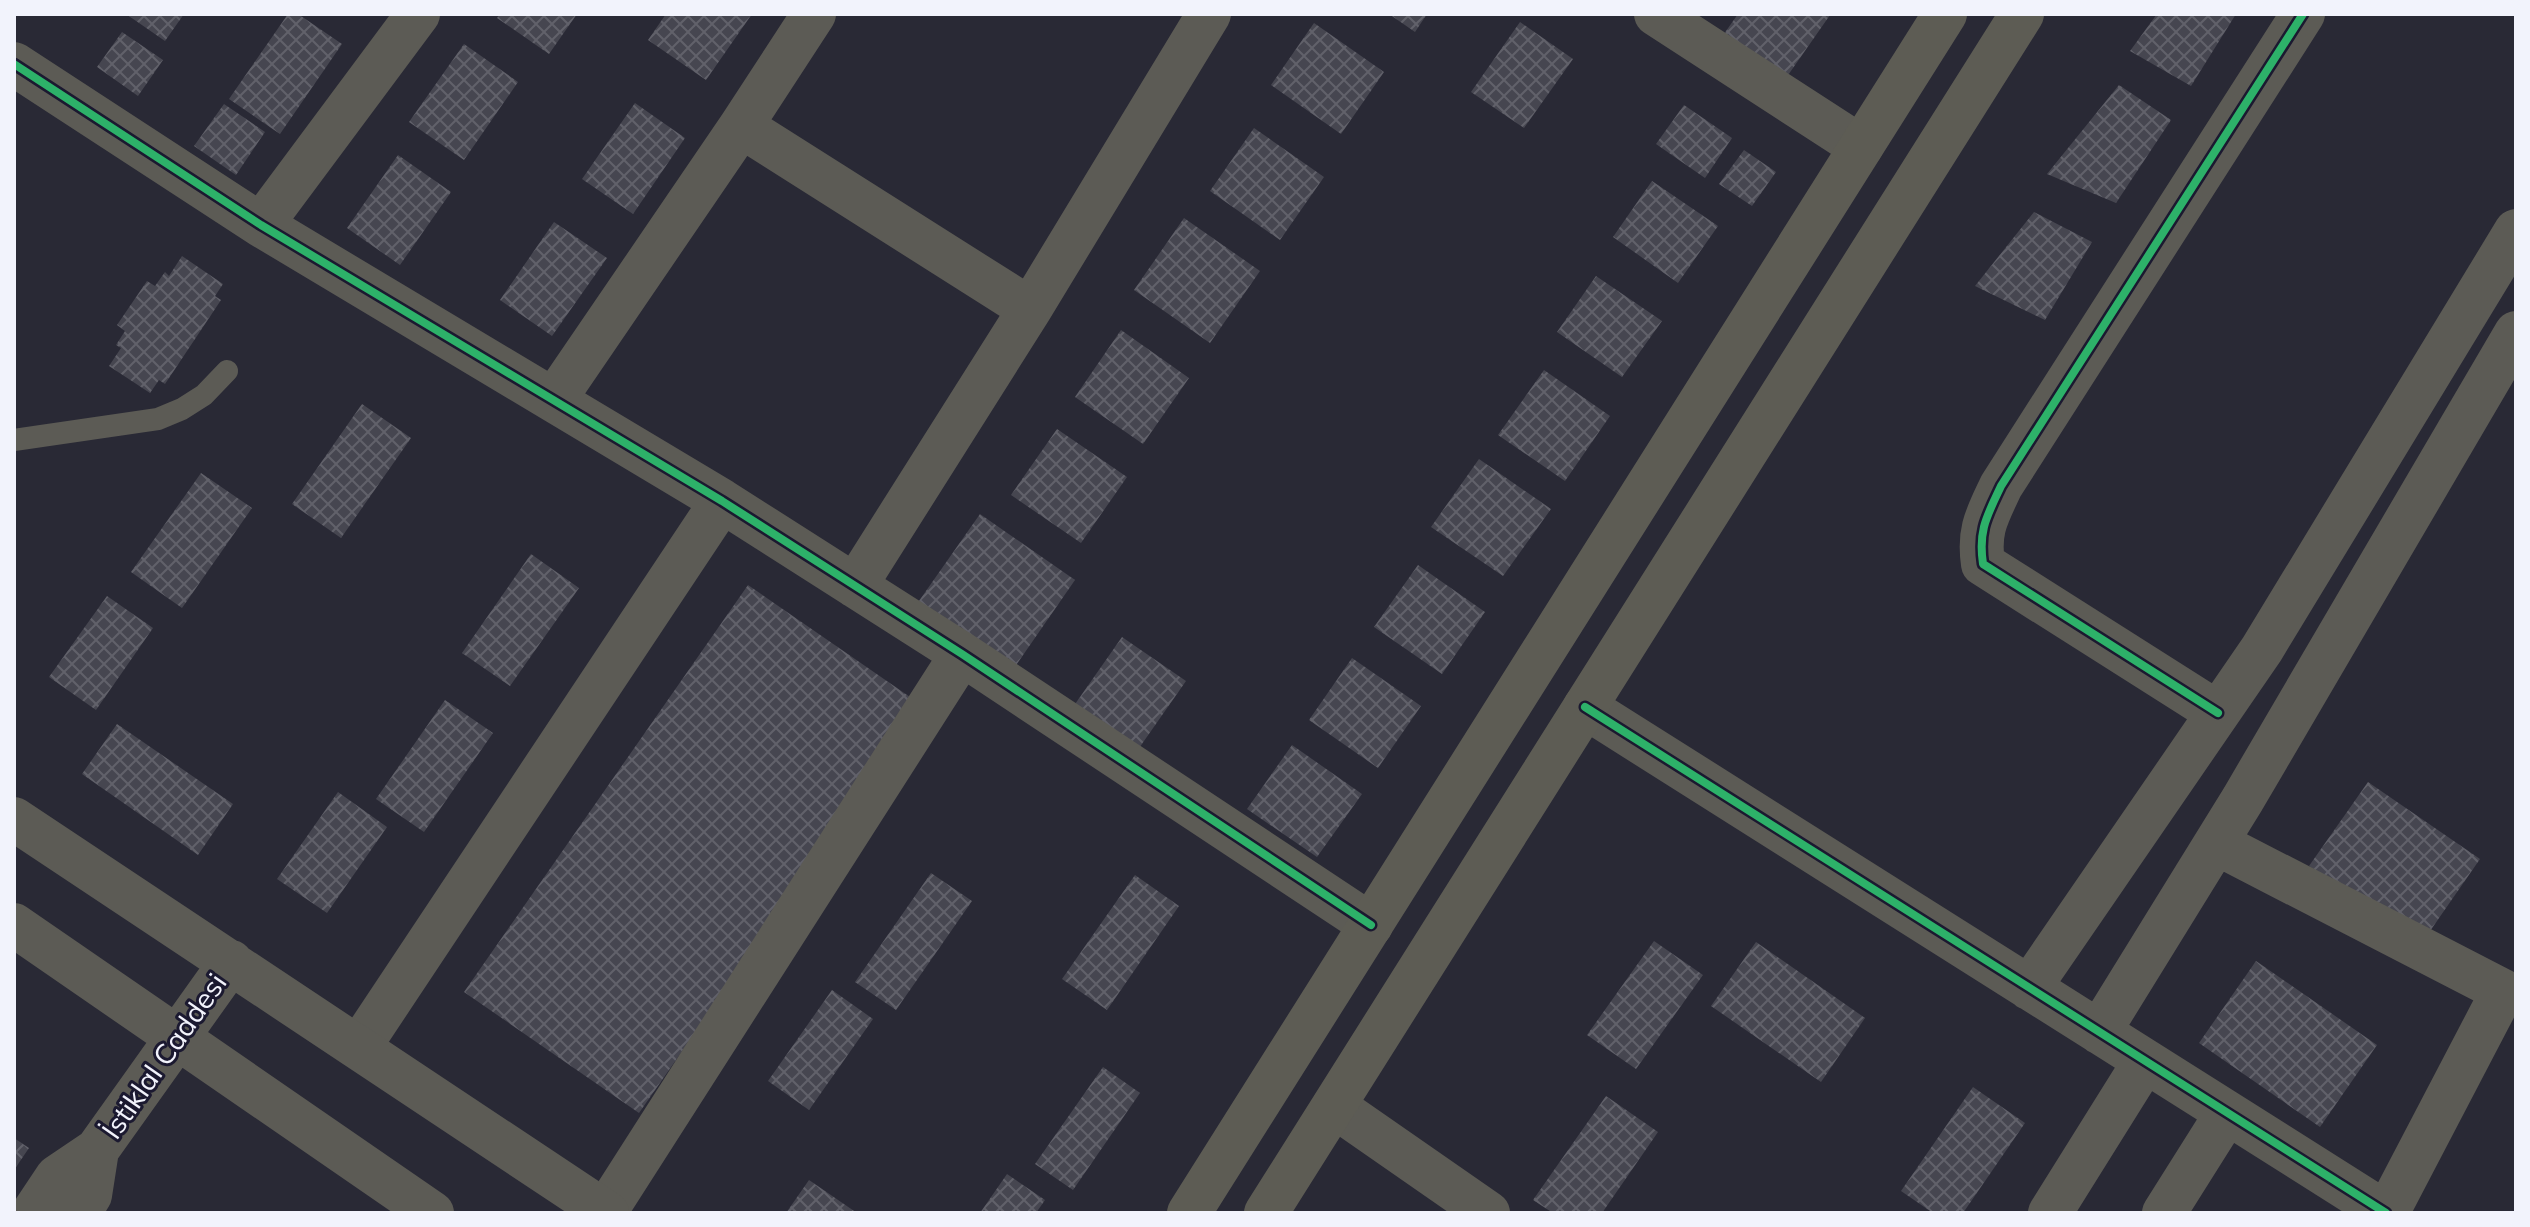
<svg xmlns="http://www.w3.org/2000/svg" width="2530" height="1227" font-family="Mulish,sans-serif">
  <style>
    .building { fill: url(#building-cross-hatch) }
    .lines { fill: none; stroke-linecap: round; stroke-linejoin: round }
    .service { stroke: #5c5b55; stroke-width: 22 }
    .minor { stroke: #5c5b55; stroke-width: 44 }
    .tertiary { stroke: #5c5b55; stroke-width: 44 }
    .secondary { stroke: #5d5c54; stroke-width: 44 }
    .cycleway-casing { stroke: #1b1930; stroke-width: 13 }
    .cycleway { stroke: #2db169; stroke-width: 8 }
    .labels { text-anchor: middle; stroke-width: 6; stroke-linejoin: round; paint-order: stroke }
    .street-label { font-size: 28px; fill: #f2f3fc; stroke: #1b1930 }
  </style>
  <defs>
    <pattern id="building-cross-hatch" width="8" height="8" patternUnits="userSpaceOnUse" patternTransform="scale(2)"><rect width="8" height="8" fill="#464650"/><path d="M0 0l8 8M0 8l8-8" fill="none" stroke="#61616a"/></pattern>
  </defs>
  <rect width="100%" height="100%" fill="#292935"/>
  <path class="building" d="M 126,14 L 184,14 L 165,41 Z
    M 288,14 L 298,14 L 342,44 L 280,134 L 229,99 Z
    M 500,14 L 577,14 L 549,54 L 497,18 Z
    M 666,14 L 752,14 L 706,80 L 648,40 Z
    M 1389,14 L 1427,14 L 1415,32 Z
    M 1738,14 L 1828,14 L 1830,15 L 1777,91 L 1714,48 Z
    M 2157,14 L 2236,14 L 2191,86 L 2130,51 Z
    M 1520,22 L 1573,59 L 1524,128 L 1471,92 Z
    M 1314,23 L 1384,72 L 1341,134 L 1271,85 Z
    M 122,32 L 163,60 L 138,96 L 97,67 Z
    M 464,44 L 518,82 L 464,160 L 409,122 Z
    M 2119,85 L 2171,120 L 2116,203 L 2047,174 Z
    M 635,103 L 685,138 L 633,214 L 582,179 Z
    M 224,104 L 265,132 L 236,175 L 194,146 Z
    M 1684,105 L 1732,138 L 1705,178 L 1656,144 Z
    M 1254,128 L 1324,177 L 1280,240 L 1210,191 Z
    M 1744,150 L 1776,172 L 1752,206 L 1719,184 Z
    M 398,155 L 451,192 L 400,265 L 347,228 Z
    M 1652,181 L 1718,226 L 1678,283 L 1613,237 Z
    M 2034,212 L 2092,242 L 2045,320 L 1975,286 Z
    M 1184,218 L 1260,271 L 1210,343 L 1134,290 Z
    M 554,222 L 607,258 L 552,336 L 500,300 Z
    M 182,256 L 223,284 L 215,296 L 221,300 L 165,384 L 159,380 L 150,393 L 109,366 L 121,348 L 116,345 L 125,331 L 117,325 L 147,281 L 155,286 L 165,272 L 169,276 Z
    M 1596,276 L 1662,321 L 1622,377 L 1557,332 Z
    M 1121,330 L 1189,378 L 1143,444 L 1075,397 Z
    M 1544,370 L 1610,416 L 1565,481 L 1498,435 Z
    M 362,404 L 411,438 L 341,538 L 292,504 Z
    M 1057,429 L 1127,477 L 1081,543 L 1011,495 Z
    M 1479,459 L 1551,509 L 1503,576 L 1431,527 Z
    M 201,473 L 252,508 L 182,608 L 131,572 Z
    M 980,514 L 1075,580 L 1010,674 L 914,608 Z
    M 531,554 L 579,588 L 510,686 L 462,653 Z
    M 1418,565 L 1485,612 L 1442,674 L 1374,627 Z
    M 748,585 L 923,706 L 639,1113 L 464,992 Z
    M 107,596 L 153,628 L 96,710 L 49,677 Z
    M 1122,637 L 1186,681 L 1137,751 L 1073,707 Z
    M 1352,658 L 1421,706 L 1378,768 L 1309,720 Z
    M 445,700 L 493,733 L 424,832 L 376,799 Z
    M 117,724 L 233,804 L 198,855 L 82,774 Z
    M 1292,745 L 1362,794 L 1317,857 L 1247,809 Z
    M 2368,782 L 2480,859 L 2421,944 L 2309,866 Z
    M 338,792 L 387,827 L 327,913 L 277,879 Z
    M 931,873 L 972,901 L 896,1010 L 855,982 Z
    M 1135,875 L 1179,906 L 1107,1010 L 1062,979 Z
    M 1654,941 L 1703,975 L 1636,1069 L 1587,1035 Z
    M 1756,942 L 1865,1018 L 1821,1082 L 1711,1006 Z
    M 2256,961 L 2377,1045 L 2320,1127 L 2199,1043 Z
    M 832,990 L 873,1019 L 809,1110 L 768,1081 Z
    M 1103,1067 L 1140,1093 L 1073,1190 L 1035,1164 Z
    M 1973,1087 L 2025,1123 L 1963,1213 L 1933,1213 L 1901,1191 Z
    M 1606,1096 L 1658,1132 L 1602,1213 L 1553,1213 L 1533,1200 Z
    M 14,1138 L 29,1148 L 14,1170 Z
    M 1007,1174 L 1045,1200 L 1036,1213 L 980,1213 Z
    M 809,1180 L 857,1213 L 786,1213 Z"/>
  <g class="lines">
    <path class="service" d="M 14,440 L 158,419 L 182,409 L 204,395 L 227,371"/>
    <path class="minor" d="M 1656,14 L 1861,147
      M 14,64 L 261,225 L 722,501 L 962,654 L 1371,925
      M 741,126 L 1030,309
      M 261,225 L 418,14
      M 554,400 L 741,126 L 814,14
      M 855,586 L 1030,309 L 1209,14
      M 1585,707 L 2386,1213
      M 2218,713 L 1983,564 C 1978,530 1987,516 2001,486 L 2303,14
      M 2216,843 L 2503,991 L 2387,1213
      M 2029,988 L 2262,649 L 2516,231
      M 2099,1032 L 2243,799 L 2516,333
      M 359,1047 L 722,501
      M 1334,1106 L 1488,1213
      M 605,1212 L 962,654
      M 2050,1213 L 2145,1061
      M 2164,1213 L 2227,1113"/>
    <path class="tertiary" d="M 14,819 L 607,1213
      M 14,925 L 432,1213
      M 33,1213 L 57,1177 L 97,1150 L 231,962
      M 79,1213 L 90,1195 L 97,1150"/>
    <path class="secondary" d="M 1189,1213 L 1945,14
      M 1266,1213 L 2022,14"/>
    <defs>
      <path id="cycleway" d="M 14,64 L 261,225 L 722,501 L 962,654 L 1371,925
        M 1585,707 L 2386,1213
        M 2218,713 L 1983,564 C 1978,530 1987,516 2001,486 L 2303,14"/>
    </defs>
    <use href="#cycleway" class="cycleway-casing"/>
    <use href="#cycleway" class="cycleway"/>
  </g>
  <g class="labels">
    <g class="street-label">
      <text transform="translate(164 1056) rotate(-55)" y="10">İstiklal Caddesi</text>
    </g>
  </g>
  <rect width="2530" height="1227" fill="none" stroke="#f2f3fc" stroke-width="32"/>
</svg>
